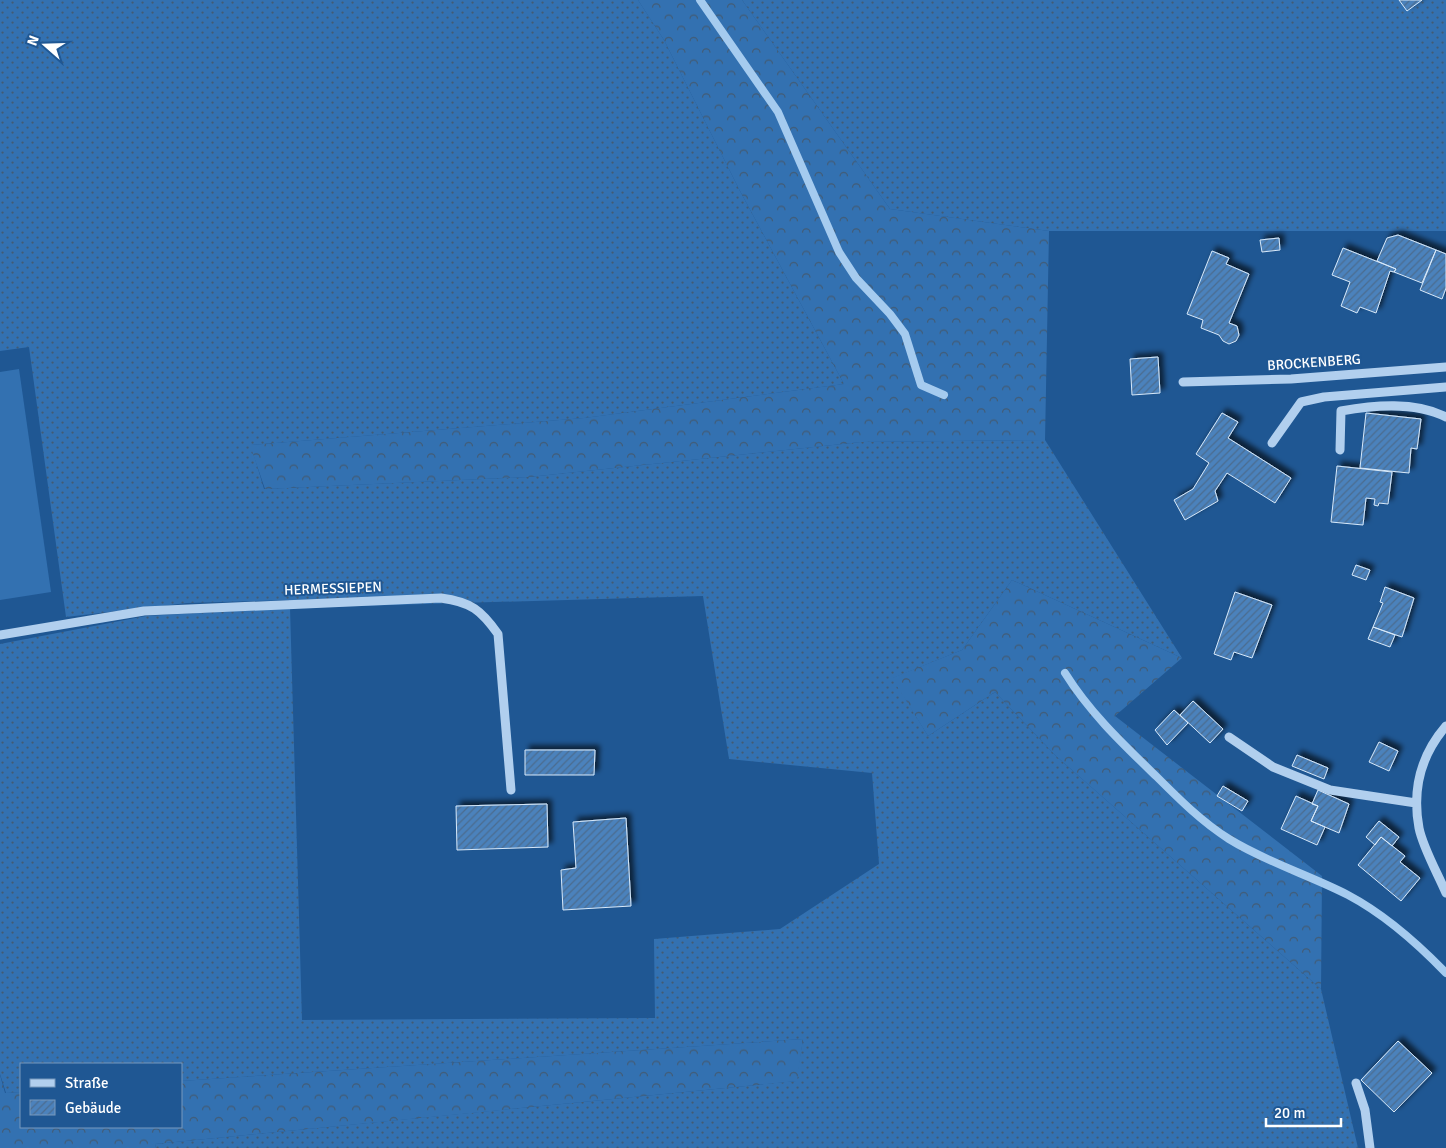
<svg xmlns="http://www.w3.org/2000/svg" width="1446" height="1148" font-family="Signika,sans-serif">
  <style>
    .grass { fill: url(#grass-dots); fill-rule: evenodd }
    .forest { fill: url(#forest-crowns) }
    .pitch { fill: #3371b1 }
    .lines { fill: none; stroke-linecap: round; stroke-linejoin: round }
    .stream { stroke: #a5cbef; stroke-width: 8 }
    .building { fill: url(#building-hatch); stroke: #d7e9fa; filter: url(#shadow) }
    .minor { stroke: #b1cfee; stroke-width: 9 }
    .labels { text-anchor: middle; stroke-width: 4; stroke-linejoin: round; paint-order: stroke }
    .street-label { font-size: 14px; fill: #fff; stroke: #1f5793 }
  </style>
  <defs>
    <pattern id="grass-dots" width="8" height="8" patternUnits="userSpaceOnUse" patternTransform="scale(1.25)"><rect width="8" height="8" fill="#3371b1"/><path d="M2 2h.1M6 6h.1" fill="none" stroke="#425b74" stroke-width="1.8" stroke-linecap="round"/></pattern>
    <pattern id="forest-crowns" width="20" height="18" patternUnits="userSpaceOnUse" patternTransform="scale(1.25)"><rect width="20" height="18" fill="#3371b1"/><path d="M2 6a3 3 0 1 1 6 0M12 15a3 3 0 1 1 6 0" fill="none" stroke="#425b74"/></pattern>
    <pattern id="building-hatch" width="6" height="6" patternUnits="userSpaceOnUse" patternTransform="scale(1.25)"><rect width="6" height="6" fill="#4c82bc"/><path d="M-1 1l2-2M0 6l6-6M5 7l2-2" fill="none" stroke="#4c6c8f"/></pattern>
    <filter id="shadow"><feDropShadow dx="4.5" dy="-4.5" stdDeviation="2.5" flood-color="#0009"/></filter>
  </defs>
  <rect width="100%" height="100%" fill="#1f5793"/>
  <path class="grass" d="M 0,0 L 638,0 L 664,40 L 740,191 L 844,384 L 584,418 L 251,445 L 264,489 L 529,477 L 861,442 L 1045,440 L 1182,658 L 1012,580 L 962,650 L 893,678 L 928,736 L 995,692 L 1056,756 L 1321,989 L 1358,1148 L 156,1148 L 155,1144 L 796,1081 L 803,1039 L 181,1081 L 181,1064 L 21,1064 L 21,1092 L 6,1093 L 0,1074 L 0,644 L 146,616 L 289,608 L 289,600 L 187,603 L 66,617 L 29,347 L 0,351 ZM 703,596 L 729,759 L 872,773 L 879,864 L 780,929 L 654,939 L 655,1018 L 302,1020 L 290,608 Z
    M 742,0 L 1446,0 L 1446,231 L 1049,231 L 890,209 Z"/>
  <path class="forest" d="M 638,0 L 742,0 L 890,209 L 1049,231 L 1045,440 L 861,442 L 529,477 L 265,489 L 250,445 L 584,418 L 844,384 L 740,191 L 664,40 Z
    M 1012,580 L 1182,658 L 1115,716 L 1322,876 L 1321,989 L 1056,756 L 995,692 L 928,736 L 892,678 L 962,650 Z
    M 803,1039 L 797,1081 L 155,1144 L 156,1148 L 0,1148 L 0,1075 L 5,1093 L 21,1092 L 21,1127 L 181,1127 L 181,1081 Z"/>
  <path class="pitch" d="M 19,369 L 51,592 L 0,600 L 0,372 Z"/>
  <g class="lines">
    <path class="stream" d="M 700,0 L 778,112 L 839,252 L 856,278 L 890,314 L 905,334 L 921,385 L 944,395
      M 1065,673 C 1090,713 1123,744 1157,777 C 1179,799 1202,822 1229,839 C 1266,862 1309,875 1348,895 C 1384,914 1418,944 1446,973"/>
  </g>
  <path class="building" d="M 1399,0 L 1422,0 L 1407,11 Z
    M 1398,235 L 1436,250 L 1422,283 L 1394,272 L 1396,269 L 1377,261 L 1387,238 Z
    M 1279,238 L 1280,250 L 1262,252 L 1260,240 Z
    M 1343,248 L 1396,269 L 1394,272 L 1390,271 L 1376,313 L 1360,307 L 1357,313 L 1341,306 L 1350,282 L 1332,275 Z
    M 1436,250 L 1446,254 L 1446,288 L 1442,299 L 1420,290 Z
    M 1212,251 L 1229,258 L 1226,264 L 1249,274 L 1229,323 L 1237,326 L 1239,335 L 1236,341 L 1229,344 L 1223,341 L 1219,335 L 1201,328 L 1203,320 L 1187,314 Z
    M 1158,357 L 1160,393 L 1132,395 L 1130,359 Z
    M 1222,413 L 1238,422 L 1228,438 L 1291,478 L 1275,503 L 1227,473 L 1215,491 L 1218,501 L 1185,520 L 1174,500 L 1193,489 L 1209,463 L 1196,454 Z
    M 1366,413 L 1421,419 L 1417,449 L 1411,448 L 1409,473 L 1360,468 Z
    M 1337,466 L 1392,472 L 1388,504 L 1379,503 L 1378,506 L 1374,505 L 1375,499 L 1366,498 L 1363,525 L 1331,522 Z
    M 1356,565 L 1370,570 L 1366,580 L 1352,575 Z
    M 1385,587 L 1414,598 L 1402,637 L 1373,627 L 1383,603 L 1380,602 Z
    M 1235,592 L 1272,605 L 1252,658 L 1234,652 L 1231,660 L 1214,654 Z
    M 1373,627 L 1395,635 L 1390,647 L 1368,639 Z
    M 1193,701 L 1223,729 L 1210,743 L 1180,715 Z
    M 1174,710 L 1188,723 L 1167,745 L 1155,730 Z
    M 1379,742 L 1398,751 L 1389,771 L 1369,762 Z
    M 525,750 L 595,750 L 594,775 L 525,775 Z
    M 1297,755 L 1328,768 L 1324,779 L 1292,766 Z
    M 1223,786 L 1248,801 L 1242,811 L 1217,796 Z
    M 1318,790 L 1349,804 L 1339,833 L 1311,821 L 1318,806 L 1312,804 Z
    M 1296,796 L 1318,806 L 1311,821 L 1325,827 L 1317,845 L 1281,829 Z
    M 547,804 L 548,847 L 457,850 L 456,806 Z
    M 626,818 L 631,906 L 563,910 L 561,870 L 576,868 L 573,822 Z
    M 1379,821 L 1399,837 L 1392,846 L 1381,837 L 1375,845 L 1366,837 Z
    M 1381,837 L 1405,856 L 1400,862 L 1420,878 L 1401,901 L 1358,865 Z
    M 1398,1041 L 1432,1073 L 1394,1112 L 1361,1080 Z"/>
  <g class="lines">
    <path class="minor" d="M 1183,382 L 1291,379 L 1446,367
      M 1272,443 L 1301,402 L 1324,397 L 1446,387
      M 1340,450 L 1341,411 C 1374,405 1415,401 1446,417
      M 0,635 L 144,611 L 441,598 C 471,602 481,610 498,634 L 511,790
      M 1446,726 C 1421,755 1412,790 1419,828 C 1423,848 1438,874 1446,893
      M 1229,737 L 1273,767 L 1330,790 L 1416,803
      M 1356,1083 L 1365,1110 L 1370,1148"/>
  </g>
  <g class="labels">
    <g class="street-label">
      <text transform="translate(1314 362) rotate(-4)" y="5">BROCKENBERG</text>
      <text transform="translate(333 588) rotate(-2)" y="5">HERMESSIEPEN</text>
    </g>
  </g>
  <rect x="20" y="1063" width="162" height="65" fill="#1f5793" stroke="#799abe"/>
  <rect x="30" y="1079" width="25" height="8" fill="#b1cfee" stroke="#799abe"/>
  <text x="65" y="1088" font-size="15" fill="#ffffff">Straße</text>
  <rect x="30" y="1100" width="25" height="15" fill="url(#building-hatch)" stroke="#799abe"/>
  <text x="65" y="1113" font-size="15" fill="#ffffff">Gebäude</text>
  <g transform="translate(45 45) rotate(290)" stroke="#1f5793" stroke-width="4" paint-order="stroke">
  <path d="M0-4L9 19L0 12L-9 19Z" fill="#ffffff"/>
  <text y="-8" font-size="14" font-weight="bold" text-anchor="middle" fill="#ffffff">N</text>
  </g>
  <path d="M1266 1118v8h75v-8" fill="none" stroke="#ffffff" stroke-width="2.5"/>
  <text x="1274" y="1118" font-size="15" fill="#ffffff" stroke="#1f5793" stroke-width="4" paint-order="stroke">20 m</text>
</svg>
